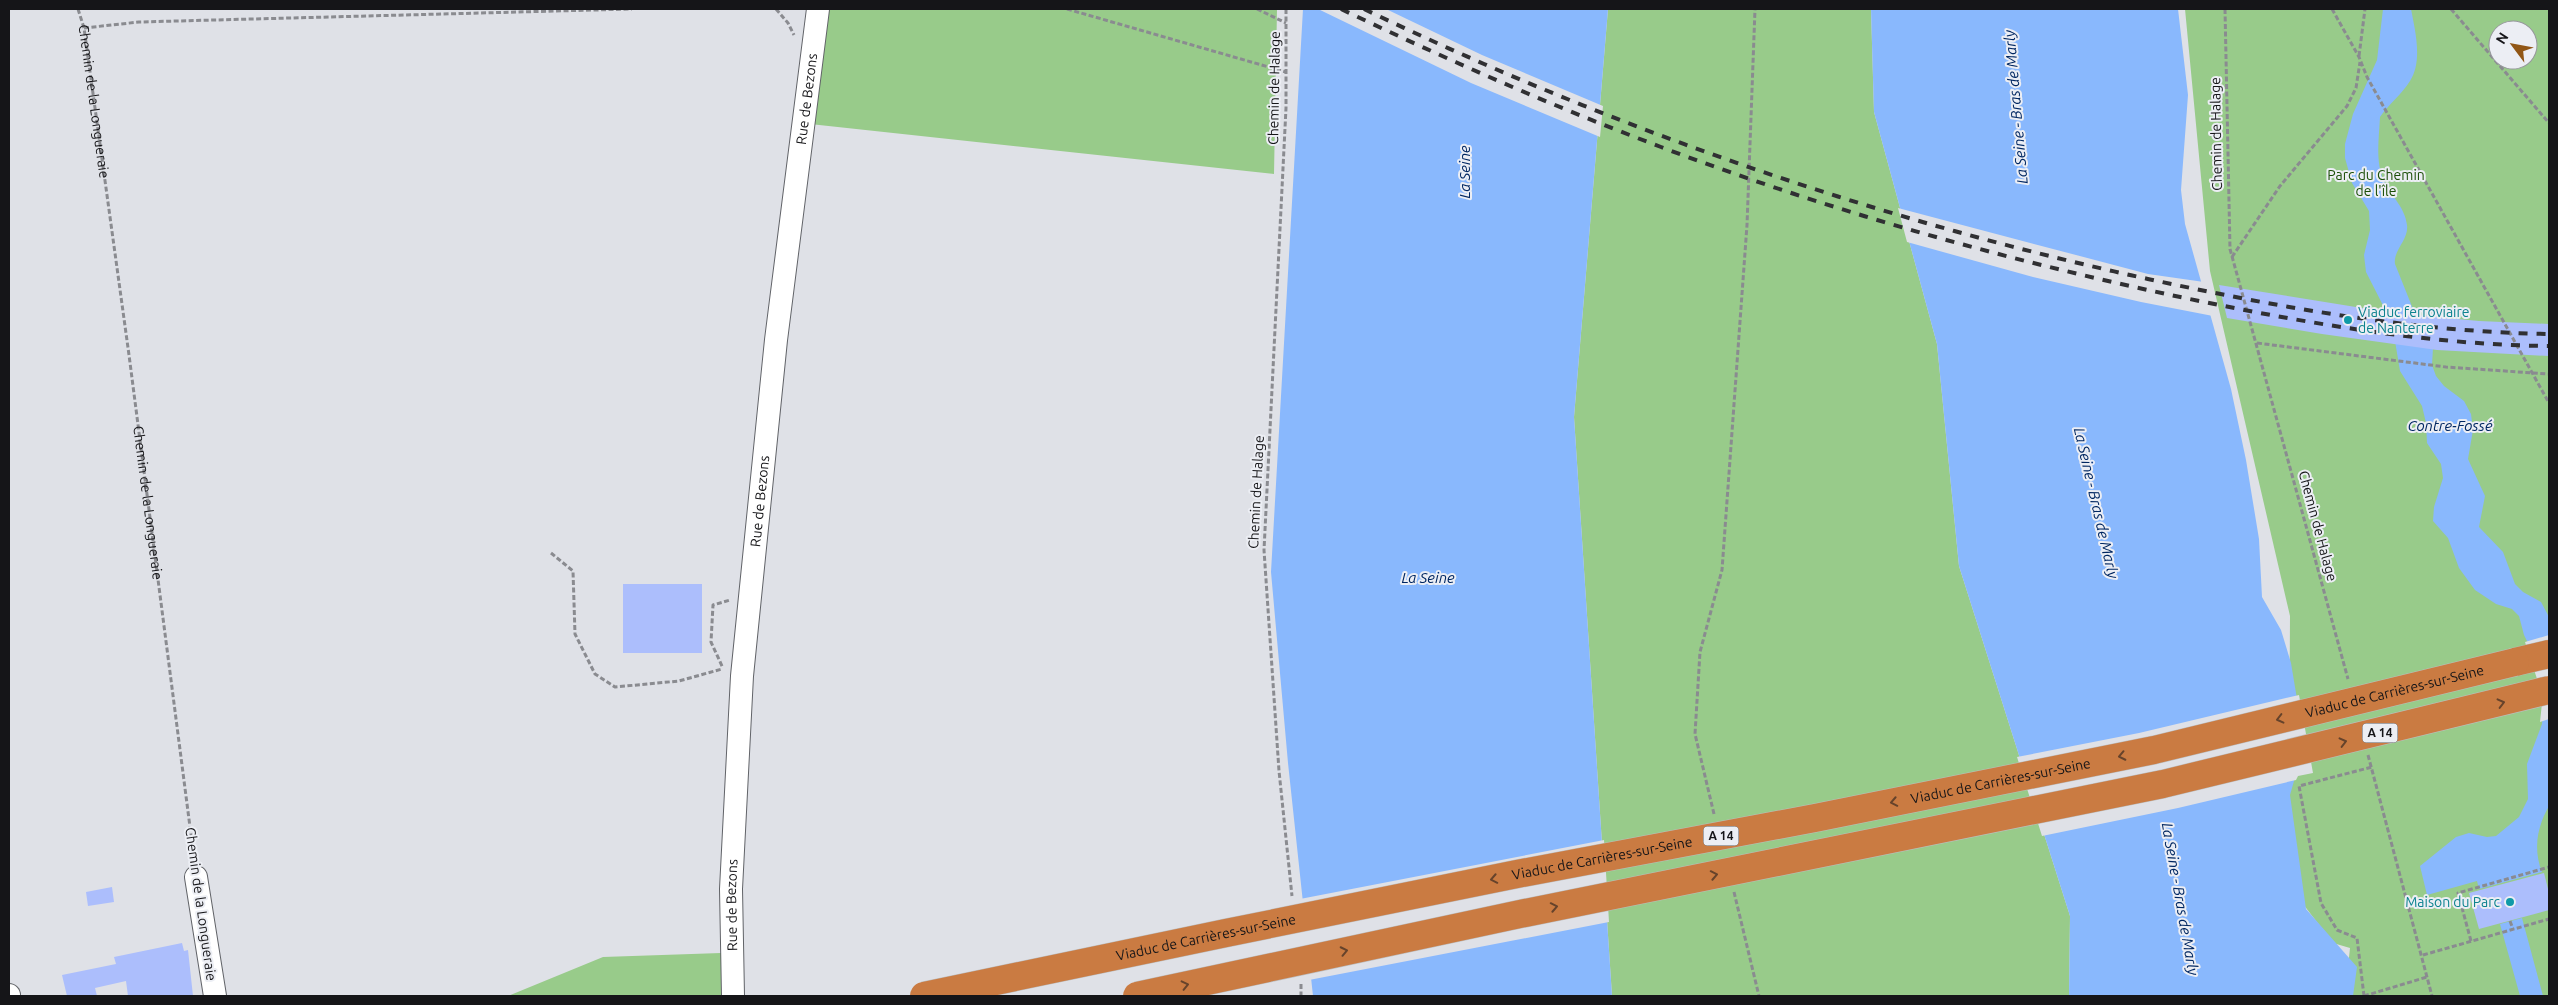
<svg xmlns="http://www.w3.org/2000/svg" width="2558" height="1005" font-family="Ubuntu,sans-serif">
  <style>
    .green { fill: #98cb8a; fill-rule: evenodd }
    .water { fill: #89b8fd }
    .pier { fill: #dfe1e7 }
    .building { fill: #acbefc }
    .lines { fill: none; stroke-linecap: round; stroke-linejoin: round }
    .street-casing { stroke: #616368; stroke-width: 24 }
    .highway-casing { stroke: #bdbdbe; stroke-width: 29 }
    .path { stroke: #8a8b90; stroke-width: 3; stroke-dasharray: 5 2.5; stroke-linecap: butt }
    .street { stroke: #fff; stroke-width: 22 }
    .highway { stroke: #ca7b42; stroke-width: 28 }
    .rail { stroke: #303033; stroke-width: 4; stroke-dasharray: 9 9; stroke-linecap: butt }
    .highway-bridge-casing { stroke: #bdbdbe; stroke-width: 29; stroke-linecap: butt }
    .highway-bridge { stroke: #ca7b42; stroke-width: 28 }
    .oneway { stroke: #66432b }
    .culture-dot { fill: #0f9aa8; stroke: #eceef4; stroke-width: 2 }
    .labels { text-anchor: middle; stroke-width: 4; stroke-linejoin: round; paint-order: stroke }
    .shield { fill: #eceef4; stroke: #56565a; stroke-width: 1 }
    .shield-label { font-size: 12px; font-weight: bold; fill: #151518 }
    .street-label { font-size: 14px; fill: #151518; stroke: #eceef4 }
    .park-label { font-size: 14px; fill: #1b4f07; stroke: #eceef4 }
    .culture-label { font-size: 14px; fill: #0d838f; stroke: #eceef4; text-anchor: start }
    .water-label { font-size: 15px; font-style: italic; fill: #002762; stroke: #eceef4 }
  </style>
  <rect width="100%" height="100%" fill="#dfe1e7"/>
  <path class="green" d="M 827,9 L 1277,9 L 1274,174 L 810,124 Z
    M 1608,9 L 1871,9 L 1874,112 L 1937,344 L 1959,566 L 2070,916 L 2069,996 L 1612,996 L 1574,417 Z
    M 2185,9 L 2549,9 L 2549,996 L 2345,996 L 2350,948 L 2333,943 L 2303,904 L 2289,794 L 2290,616 L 2210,271 ZM 2498,30 L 2528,30 L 2528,60 L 2498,60 Z
    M 721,953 L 721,996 L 508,996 L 603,957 Z"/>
  <path class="water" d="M 1303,9 L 1608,9 L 1574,417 L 1612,996 L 1313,996 L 1288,763 L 1271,572 Z
    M 1871,9 L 2178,9 L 2188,95 L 2181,190 L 2185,224 L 2231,389 L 2246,460 L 2259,539 L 2262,597 L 2281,630 L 2291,663 L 2297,699 L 2296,774 L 2290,795 L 2306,909 L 2357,967 L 2353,996 L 2069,996 L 2070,916 L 1959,566 L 1937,344 L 1874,112 Z
    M 2383,9 L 2411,9 C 2415,30 2423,61 2410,81 C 2402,94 2389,104 2380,117 C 2379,138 2375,162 2384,181 C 2391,196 2405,207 2407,225 C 2409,240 2393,250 2395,264 L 2419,324 L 2433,348 L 2432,365 L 2436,376 L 2444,386 L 2464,401 L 2471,414 L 2473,430 L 2468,459 L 2485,496 L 2479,527 L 2503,552 L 2515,584 L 2523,592 L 2541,602 L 2549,617 L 2549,806 C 2537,827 2533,849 2542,872 L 2479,889 L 2477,881 L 2427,895 L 2420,866 L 2456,837 L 2469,833 L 2487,837 L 2496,836 L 2519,817 L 2528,799 L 2527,764 L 2542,724 L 2544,702 L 2531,649 L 2524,635 L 2519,616 L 2512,609 L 2496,604 L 2475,590 L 2459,568 L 2448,538 L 2433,521 L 2434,507 L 2443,478 L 2441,464 L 2427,443 L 2426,423 L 2422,406 L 2400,371 L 2392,323 L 2366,272 L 2364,255 L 2370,230 L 2369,211 L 2352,183 L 2345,158 L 2345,144 L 2353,114 L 2377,60 Z
    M 2522,918 L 2543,996 L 2520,996 L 2500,924 Z"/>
  <path class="pier" d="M 1318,9 L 1386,9 L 1482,55 L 1603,106 L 1600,137 L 1471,83 Z
    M 1898,208 L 2148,274 L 2204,282 L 2213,316 L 2141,302 L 2033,277 L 1907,242 Z
    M 2549,635 L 2549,719 L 2540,722 L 2542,703 L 2539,685 L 2525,642 Z
    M 2299,695 L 2313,773 L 2298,776 L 2296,780 L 2178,808 L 2042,836 L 2017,757 L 2139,733 Z
    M 1604,840 L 1609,922 L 1309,980 L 1300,899 Z"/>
  <path class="building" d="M 2219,285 L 2393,313 L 2479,321 L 2549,324 L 2549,356 L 2437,350 L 2322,334 L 2227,318 Z
    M 623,584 L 702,584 L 702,653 L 623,653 Z
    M 2544,873 L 2549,893 L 2549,910 L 2479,929 L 2469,893 Z
    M 112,887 L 114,902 L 88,906 L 86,892 Z
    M 182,943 L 184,951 L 188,950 L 193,996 L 128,996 L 126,981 L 95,988 L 97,996 L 67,996 L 62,975 L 116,964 L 114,957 Z"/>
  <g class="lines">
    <defs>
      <g id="street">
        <path d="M 196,877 L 215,996"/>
        <path d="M 9,995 L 9,996"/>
        <path id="s2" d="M 733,996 L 731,889 L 742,676 L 776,340 L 818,9"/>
      </g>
      <path id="highway" d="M 2515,662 L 2549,654"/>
    </defs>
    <use href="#street" class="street-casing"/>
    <use href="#highway" class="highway-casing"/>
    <g class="path">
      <path id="s1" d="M 78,9 L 84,28 L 129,355 L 194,858"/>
      <path d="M 776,9 L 788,23 L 794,35"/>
      <path d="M 1067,9 L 1286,72"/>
      <path d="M 1257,9 L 1286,23"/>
      <path d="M 1286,9 L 1286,108 L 1264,550 L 1279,771 L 1292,896"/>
      <path d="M 2225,9 L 2230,249 L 2348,679"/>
      <path d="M 2332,9 L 2359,57 L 2367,77 L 2549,403"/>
      <path d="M 2451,9 L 2549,123"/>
      <path d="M 84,28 L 139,22 L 632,9"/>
      <path d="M 2359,56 L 2365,9"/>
      <path d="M 2232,257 L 2280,186 L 2347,106 L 2356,88 L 2360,62"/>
      <path d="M 2257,343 L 2446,367 L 2549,374"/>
      <path d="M 551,553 L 573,571 L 575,634 L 595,674 L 615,687 L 679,681 L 722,669"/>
      <path d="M 722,666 L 711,642 L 713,605 L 730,600"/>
      <path d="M 2368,755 L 2432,996"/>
      <path d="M 1714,814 L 1695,734 L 1700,652 L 1722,570 L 1747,225 L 1755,9"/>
      <path d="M 1734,892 L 1759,996"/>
      <path d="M 2510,921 L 2513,929"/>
      <path d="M 2471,941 L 2458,893 L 2549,867"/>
      <path d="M 2423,955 L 2549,919"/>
      <path d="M 1301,984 L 1301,996"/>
      <path d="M 2364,996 L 2357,938 L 2337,930 L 2321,903 L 2299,786 L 2372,767"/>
      <path d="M 2364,996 L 2427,977"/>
    </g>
    <use href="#street" class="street"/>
    <use href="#highway" class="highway"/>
    <path class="rail" d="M 1341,9 C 1446,59 1552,106 1661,147 C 1825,209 1995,257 2166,294 C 2288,320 2425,345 2549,346
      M 1364,9 C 1618,131 1886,223 2162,282 C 2289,309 2419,332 2549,334"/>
    <defs>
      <g id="highway-bridge">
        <path id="s3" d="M 924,996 L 1226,933 L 1517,874 L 1815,818 L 2154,750 L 2515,662"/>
        <path d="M 1137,996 L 1525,913 L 2163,784 L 2549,690"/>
      </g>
    </defs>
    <use href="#highway-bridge" class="highway-bridge-casing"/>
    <use href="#highway-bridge" class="highway-bridge"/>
  </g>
  <defs><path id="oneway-chevron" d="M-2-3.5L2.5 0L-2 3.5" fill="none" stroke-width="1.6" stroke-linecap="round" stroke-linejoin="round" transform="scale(1.25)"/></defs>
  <g class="oneway">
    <use href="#oneway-chevron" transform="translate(2501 703) rotate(-14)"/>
    <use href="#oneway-chevron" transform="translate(2280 719) rotate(166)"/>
    <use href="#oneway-chevron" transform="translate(2343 742) rotate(-14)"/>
    <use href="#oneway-chevron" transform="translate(2122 756) rotate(168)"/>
    <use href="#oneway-chevron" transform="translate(1894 802) rotate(169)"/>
    <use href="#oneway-chevron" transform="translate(1714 875) rotate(-11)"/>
    <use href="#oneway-chevron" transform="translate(1494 879) rotate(169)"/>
    <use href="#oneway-chevron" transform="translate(1554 907) rotate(-11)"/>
    <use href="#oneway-chevron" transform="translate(1344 951) rotate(-12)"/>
    <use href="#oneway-chevron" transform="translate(1185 985) rotate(-13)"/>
  </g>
  <g class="culture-dot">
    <circle cx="2348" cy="320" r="5"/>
    <circle cx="2510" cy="902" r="5"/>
  </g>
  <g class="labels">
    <g class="shield">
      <rect x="2362.5" y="723.5" width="35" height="19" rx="4"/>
      <rect x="1703.5" y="826.5" width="35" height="19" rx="4"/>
    </g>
    <g class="shield-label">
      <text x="2380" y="737">A 14</text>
      <text x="1721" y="840">A 14</text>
    </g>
    <g class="street-label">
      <text transform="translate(1274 88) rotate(-89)" y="5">Chemin de Halage</text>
      <text dy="5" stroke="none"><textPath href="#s2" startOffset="901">Rue de Bezons</textPath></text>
      <text dy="5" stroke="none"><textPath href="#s1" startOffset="94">Chemin de la Longueraie</textPath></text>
      <text transform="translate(2216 134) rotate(-91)" y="5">Chemin de Halage</text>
      <text transform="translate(1256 492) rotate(-87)" y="5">Chemin de Halage</text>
      <text dy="5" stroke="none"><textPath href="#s2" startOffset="496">Rue de Bezons</textPath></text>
      <text dy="5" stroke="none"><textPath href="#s1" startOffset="499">Chemin de la Longueraie</textPath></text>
      <text transform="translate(2318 526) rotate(75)" y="5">Chemin de Halage</text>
      <text dy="5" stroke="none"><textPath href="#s3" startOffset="1502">Viaduc de Carrières-sur-Seine</textPath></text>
      <text dy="5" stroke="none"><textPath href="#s3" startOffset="1098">Viaduc de Carrières-sur-Seine</textPath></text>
      <text dy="5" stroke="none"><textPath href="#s3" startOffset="692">Viaduc de Carrières-sur-Seine</textPath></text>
      <text transform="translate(201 904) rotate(82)" y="5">Chemin de la Longueraie</text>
      <text dy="5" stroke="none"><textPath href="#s2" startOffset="91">Rue de Bezons</textPath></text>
      <text dy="5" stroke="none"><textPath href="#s3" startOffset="288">Viaduc de Carrières-sur-Seine</textPath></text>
    </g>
    <g class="park-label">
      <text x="2376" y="180">Parc du Chemin<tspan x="2376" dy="16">de l'île</tspan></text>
    </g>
    <g class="culture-label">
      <text x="2358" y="317">Viaduc ferroviaire<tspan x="2358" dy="16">de Nanterre</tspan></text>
      <text x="2500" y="907" text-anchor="end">Maison du Parc</text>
    </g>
    <g class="water-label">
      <text transform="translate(2016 107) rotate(-95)" y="5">La Seine - Bras de Marly</text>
      <text transform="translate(1465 172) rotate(-90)" y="5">La Seine</text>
      <text x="2450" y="431">Contre-Fossé</text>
      <text transform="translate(2096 503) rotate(77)" y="5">La Seine - Bras de Marly</text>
      <text x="1428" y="583">La Seine</text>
      <text transform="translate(2180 899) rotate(80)" y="5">La Seine - Bras de Marly</text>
    </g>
  </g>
  <rect width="2558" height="1005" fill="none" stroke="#151518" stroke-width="20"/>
  <g transform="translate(2513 45) rotate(302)"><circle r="24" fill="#eceef4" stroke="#96979c"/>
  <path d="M0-4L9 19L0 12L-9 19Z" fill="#915615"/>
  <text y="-8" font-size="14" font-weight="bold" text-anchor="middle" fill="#151518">N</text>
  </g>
</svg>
